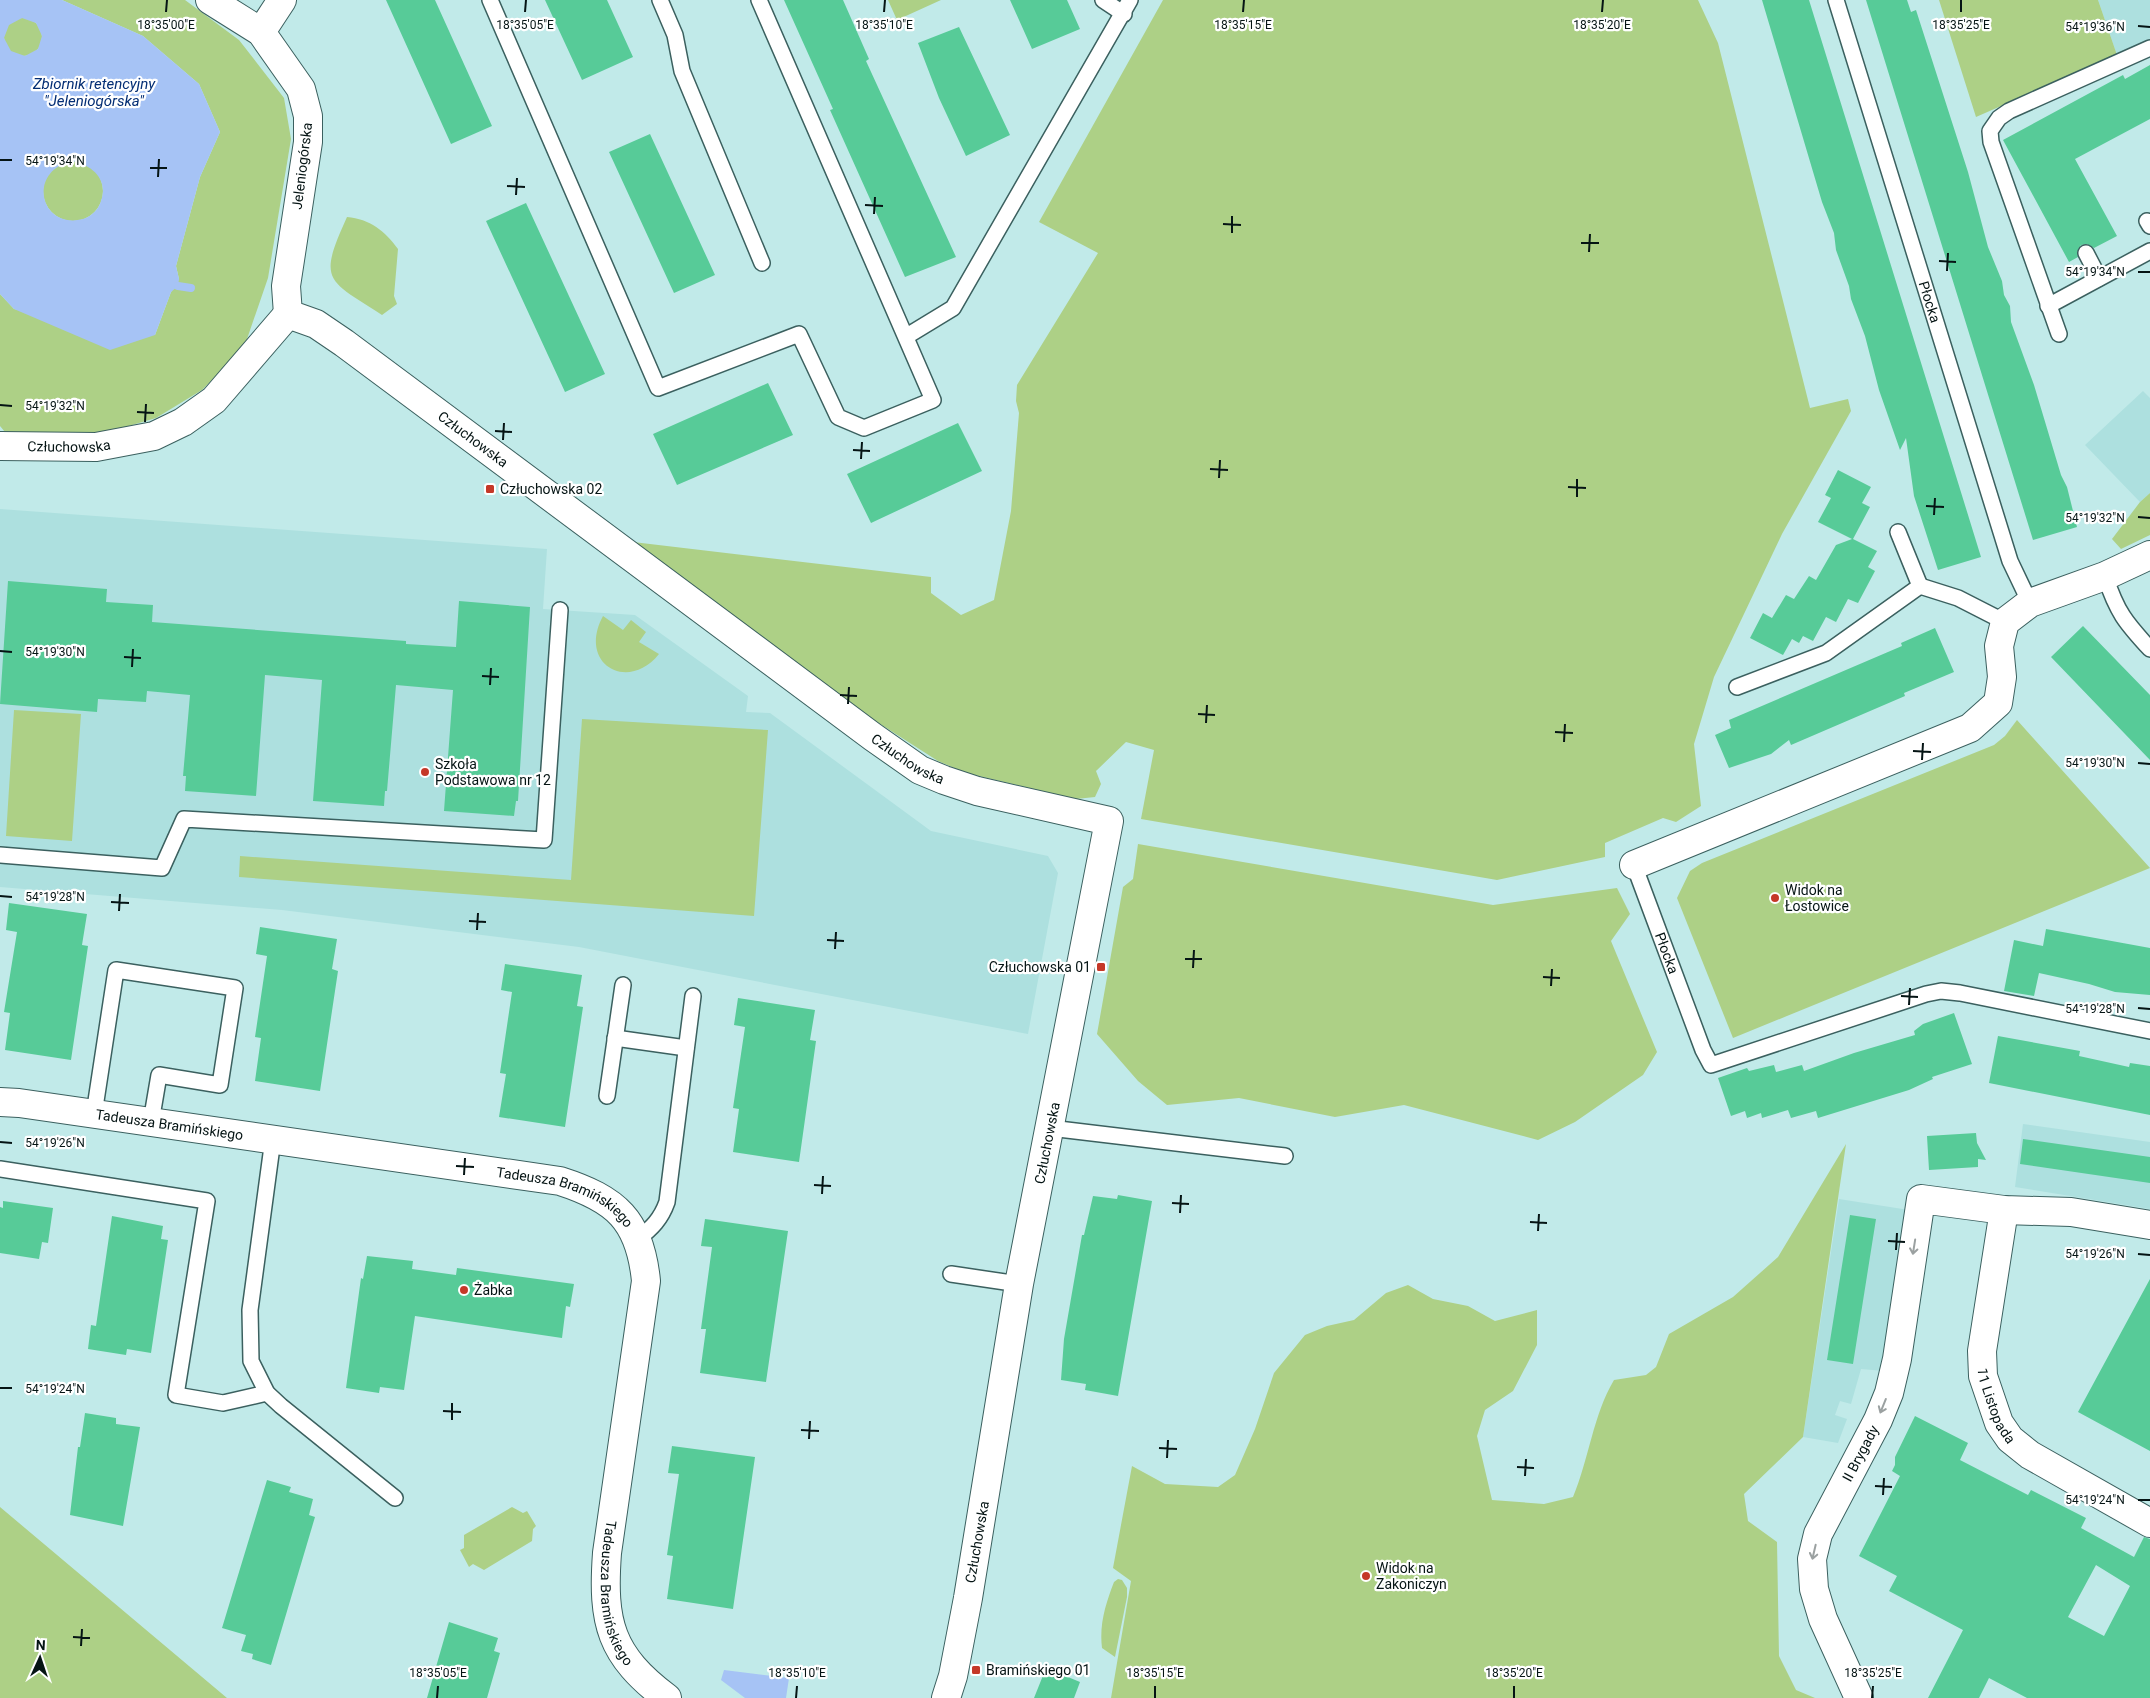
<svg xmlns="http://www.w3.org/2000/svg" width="2150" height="1698" font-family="Roboto,sans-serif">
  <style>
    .built { fill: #ade0df }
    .green { fill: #add086 }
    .water { fill: #a6c3f5; fill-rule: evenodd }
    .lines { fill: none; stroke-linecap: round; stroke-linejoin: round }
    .stream { stroke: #a6c3f5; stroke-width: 8 }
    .building { fill: #57cb98; fill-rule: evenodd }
    .lane-casing { stroke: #3b605f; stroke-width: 18 }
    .street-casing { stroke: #3b605f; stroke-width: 30 }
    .secondary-casing { stroke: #3b605f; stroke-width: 30 }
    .lane { stroke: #fff; stroke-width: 15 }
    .street { stroke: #fff; stroke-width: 28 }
    .secondary { stroke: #fff; stroke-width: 28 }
    .oneway { stroke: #9ba1a1 }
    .ticks { fill: none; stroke: #051414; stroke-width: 2 }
    .poi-dot { fill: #c53828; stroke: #fff; stroke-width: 2 }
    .labels { text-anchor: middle; stroke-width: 4.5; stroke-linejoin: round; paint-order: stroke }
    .street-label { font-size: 14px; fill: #051414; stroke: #fff }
    .poi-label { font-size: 14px; fill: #051414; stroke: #fff; text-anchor: start }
    .water-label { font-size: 15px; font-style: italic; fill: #042e74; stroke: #fff }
    .ticks-label { font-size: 12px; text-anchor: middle; fill: #051414; stroke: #fff; stroke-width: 4.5; stroke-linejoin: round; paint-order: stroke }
  </style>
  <rect width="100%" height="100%" fill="#c1eae9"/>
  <path class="built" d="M 2098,0 L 2150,0 L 2150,40 L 2117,55 Z
    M 2143,391 L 2150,398 L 2150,493 L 2140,502 L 2085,445 Z
    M 0,509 L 547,549 L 543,609 L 635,615 L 748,696 L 746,712 L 770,713 L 931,831 L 1048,856 L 1058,873 L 1028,1034 L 579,947 L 282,910 L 0,887 Z
    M 2023,1124 L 2150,1142 L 2150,1209 L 2015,1187 Z
    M 1839,1199 L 1909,1210 L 1884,1371 L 1861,1369 L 1851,1404 L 1840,1401 L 1835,1415 L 1847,1419 L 1838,1443 L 1803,1437 Z"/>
  <path class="green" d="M 62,0 L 185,0 L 239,40 L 260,67 L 284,98 L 291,139 L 268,278 L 247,339 L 226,366 L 202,390 L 156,418 L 115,430 L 88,433 L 5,432 L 0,426 L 0,294 L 14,309 L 155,335 L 171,292 L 179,279 L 176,266 L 200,177 L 220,132 L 199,84 L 143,36 Z
    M 888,0 L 941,0 L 897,20 Z
    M 1163,0 L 1698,0 L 1718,43 L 1810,408 L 1848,399 L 1851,411 L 1782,534 L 1714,677 L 1694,744 L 1701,806 L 1676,822 L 1663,818 L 1605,843 L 1605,857 L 1497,880 L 1141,819 L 1154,750 L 1126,742 L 1096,771 L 1101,784 L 1095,797 L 1076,799 L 966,773 L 938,761 L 877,722 L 633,542 L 931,577 L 931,593 L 961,615 L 994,600 L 1011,511 L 1019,413 L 1016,401 L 1017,385 L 1098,253 L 1039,222 Z
    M 1939,0 L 2098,0 L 2117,55 L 1976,117 Z
    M4 37a19 19 0 1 1 38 0a19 19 0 1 1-38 0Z
    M43 191a30 30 0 1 1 60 0a30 30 0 1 1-60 0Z
    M 347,217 C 370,219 385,231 398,249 L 394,296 L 397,304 L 382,315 C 326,279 318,281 347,217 Z
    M 2150,493 L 2150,535 L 2121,549 L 2112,539 L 2140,502 Z
    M 603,616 L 623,630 L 631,620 L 646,632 L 639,642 L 659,654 C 628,693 577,664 603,616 Z
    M 14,710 L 81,714 L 72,841 L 6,836 Z
    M 582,719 L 768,730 L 754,916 L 239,877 L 240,856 L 571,880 Z
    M 2017,720 L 2150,868 L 1733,1038 L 1677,898 L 1690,871 L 1702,863 L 1994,745 L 2005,736 Z
    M 1138,844 L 1493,905 L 1617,888 L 1630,914 L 1611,941 L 1657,1052 L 1643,1075 L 1575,1122 L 1538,1140 L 1404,1105 L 1335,1117 L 1239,1098 L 1167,1105 L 1138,1081 L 1097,1034 L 1123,887 L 1133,879 Z
    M 1846,1144 L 1803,1437 L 1744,1494 L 1748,1521 L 1777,1542 L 1779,1656 L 1796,1690 L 1815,1698 L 1111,1698 L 1131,1581 L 1113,1568 L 1132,1466 L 1165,1484 L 1218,1487 L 1235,1475 L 1255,1429 L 1274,1373 L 1305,1335 L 1327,1326 L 1354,1320 L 1386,1293 L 1408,1285 L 1433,1299 L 1468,1306 L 1495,1321 L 1537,1310 L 1537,1345 L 1513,1391 L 1485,1410 L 1477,1436 L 1492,1500 L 1544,1504 L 1573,1497 C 1589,1459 1593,1415 1614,1380 L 1646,1375 L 1656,1367 L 1669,1334 L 1733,1297 L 1778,1257 Z
    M 0,1507 L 227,1698 L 0,1698 Z
    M 512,1507 L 523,1513 L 527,1511 L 536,1526 L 533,1529 L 532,1541 L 484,1570 L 473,1564 L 469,1567 L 460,1550 L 464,1548 L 464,1535 Z
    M 1118,1579 L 1122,1580 L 1127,1588 L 1127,1597 L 1115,1657 L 1102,1648 C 1099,1624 1106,1603 1114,1582 Z"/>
  <path class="water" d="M 0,0 L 62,0 L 143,36 L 199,84 L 220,132 L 200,177 L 176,266 L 179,279 L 178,286 L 171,292 L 155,335 L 110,350 L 14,309 L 0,294 ZM 22,18 L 36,23 L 42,36 L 38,49 L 25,56 L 11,51 L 4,38 L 9,25 ZM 71,161 C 91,164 109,179 101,201 C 99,209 91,217 83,219 C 41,230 26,173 71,161 Z
    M 724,1670 L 789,1678 L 786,1698 L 745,1698 L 721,1680 Z"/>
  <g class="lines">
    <path class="stream" d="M 178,286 L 191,288"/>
  </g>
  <path class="building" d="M 386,0 L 435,0 L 492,126 L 451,144 Z
    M 545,0 L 607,0 L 633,57 L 582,80 Z
    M 784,0 L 843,0 L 869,59 L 866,61 L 956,257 L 905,277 L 830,110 L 833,109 Z
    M 1010,0 L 1067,0 L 1080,29 L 1032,49 Z
    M 1762,0 L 1809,0 L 1981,557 L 1938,570 L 1914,496 L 1906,438 L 1900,450 L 1879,390 L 1865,336 L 1851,299 L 1849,286 L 1836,250 L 1834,233 L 1822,202 Z
    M 1866,0 L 1907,0 L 1911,12 L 1916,10 L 1968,172 L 1988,247 L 2002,281 L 2004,295 L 2010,306 L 2011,322 L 2034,385 L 2061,475 L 2067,487 L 2077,527 L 2033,540 Z
    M 959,27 L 1010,135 L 966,156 L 939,98 L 918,43 Z
    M 2150,65 L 2150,119 L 2075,159 L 2117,236 L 2094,248 L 2087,244 L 2081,245 L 2077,252 L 2078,257 L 2069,262 L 2003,140 L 2123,75 L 2125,79 Z
    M 650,134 L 715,275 L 674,293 L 609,152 Z
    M 526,203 L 605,374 L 565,392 L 486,221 Z
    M 768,383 L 793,435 L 677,485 L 653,434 Z
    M 958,423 L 982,471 L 871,523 L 847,474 Z
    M 1838,470 L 1871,487 L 1862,503 L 1870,507 L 1853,539 L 1877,551 L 1868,567 L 1875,571 L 1858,603 L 1848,599 L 1836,622 L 1826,617 L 1813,641 L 1803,636 L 1799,643 L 1792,639 L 1783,655 L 1750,638 L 1763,613 L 1772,618 L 1786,595 L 1794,599 L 1809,576 L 1816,580 L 1836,545 L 1852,539 L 1818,522 L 1831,498 L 1825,495 Z
    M 8,581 L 107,589 L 106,602 L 153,605 L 152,622 L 406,641 L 406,644 L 456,647 L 459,601 L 530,607 L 518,801 L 516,801 L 514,816 L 444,811 L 453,690 L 396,685 L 387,791 L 385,791 L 384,806 L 313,801 L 322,680 L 265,675 L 256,796 L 185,791 L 186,776 L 183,776 L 190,695 L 147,691 L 146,702 L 98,699 L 97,712 L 0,704 Z
    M 2083,626 L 2150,695 L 2150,760 L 2051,657 Z
    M 1935,628 L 1954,672 L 1904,693 L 1905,696 L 1791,745 L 1789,740 L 1771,754 L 1729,768 L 1715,735 L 1731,728 L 1729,720 L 1902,646 L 1901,643 Z
    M 9,903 L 87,914 L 82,945 L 88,946 L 71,1060 L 5,1050 L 10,1013 L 4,1012 L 17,932 L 6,930 Z
    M 260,927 L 337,939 L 332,969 L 338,971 L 320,1091 L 255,1081 L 261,1038 L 255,1037 L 267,956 L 256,954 Z
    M 2046,929 L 2150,948 L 2150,995 L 2115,992 L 2089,984 L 2039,973 L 2034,996 L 2004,991 L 2014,940 L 2043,946 Z
    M 505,964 L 582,975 L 577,1006 L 583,1007 L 565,1127 L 499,1117 L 506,1074 L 500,1073 L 512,992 L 501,990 Z
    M 738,998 L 815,1010 L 810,1040 L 816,1041 L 799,1162 L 733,1152 L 739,1109 L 733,1108 L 745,1027 L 734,1025 Z
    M 1954,1013 L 1972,1064 L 1932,1077 L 1933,1079 L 1909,1090 L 1818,1118 L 1816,1111 L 1791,1118 L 1788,1110 L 1762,1118 L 1761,1113 L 1747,1118 L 1745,1111 L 1731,1116 L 1718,1078 L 1747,1068 L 1749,1071 L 1774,1065 L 1776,1072 L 1802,1065 L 1804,1071 L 1854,1053 L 1915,1035 L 1914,1031 L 1923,1024 Z
    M 1998,1036 L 2080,1051 L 2079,1056 L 2129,1067 L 2130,1063 L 2150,1066 L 2150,1115 L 1989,1083 Z
    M 1976,1133 L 1977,1143 L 1986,1160 L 1978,1159 L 1978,1167 L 1929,1170 L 1927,1136 Z
    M 2023,1139 L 2150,1157 L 2150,1183 L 2020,1164 Z
    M 1118,1195 L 1152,1201 L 1118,1396 L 1085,1390 L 1086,1384 L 1061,1380 L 1064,1339 L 1082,1235 L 1084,1235 L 1093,1196 L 1117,1199 Z
    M 3,1201 L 53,1208 L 48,1243 L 42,1242 L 39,1259 L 0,1253 L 0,1207 L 3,1208 Z
    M 1850,1215 L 1876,1219 L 1853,1364 L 1827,1360 Z
    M 112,1216 L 163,1226 L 161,1239 L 168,1240 L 151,1353 L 127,1349 L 126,1355 L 88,1349 L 91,1325 L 96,1326 Z
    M 705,1219 L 788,1231 L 766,1382 L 700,1373 L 706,1329 L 701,1329 L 712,1247 L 701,1246 Z
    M 367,1256 L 413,1261 L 412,1269 L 456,1275 L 457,1268 L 574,1284 L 570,1307 L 566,1306 L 562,1338 L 415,1316 L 404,1390 L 380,1387 L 379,1393 L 346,1388 L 361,1278 L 363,1279 Z
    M 2150,1279 L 2150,1451 L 2078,1412 Z
    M 85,1413 L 116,1418 L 116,1424 L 140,1427 L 123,1526 L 70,1515 L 78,1447 L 80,1447 Z
    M 1915,1416 L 1968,1443 L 1960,1460 L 2028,1495 L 2031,1490 L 2086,1518 L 2081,1528 L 2134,1557 L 2144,1537 L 2150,1539 L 2150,1698 L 2027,1698 L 1989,1678 L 1979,1698 L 1928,1698 L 1963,1630 L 1889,1591 L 1897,1576 L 1859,1556 L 1900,1476 L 1892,1471 L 1895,1465 L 1895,1457 ZM 2096,1565 L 2130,1586 L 2104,1636 L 2068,1617 Z
    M 672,1446 L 755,1457 L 733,1609 L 667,1599 L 673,1556 L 667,1555 L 679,1474 L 668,1473 Z
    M 267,1480 L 291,1487 L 289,1492 L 313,1499 L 309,1515 L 315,1517 L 271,1665 L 252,1659 L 253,1654 L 241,1651 L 246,1635 L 222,1628 Z
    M 449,1622 L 498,1638 L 494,1651 L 500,1653 L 487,1698 L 427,1698 Z
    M 1046,1668 L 1080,1682 L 1074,1698 L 1034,1698 Z"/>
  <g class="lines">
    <defs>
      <g id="lane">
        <path d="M 490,0 L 658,388 L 799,334 L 838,417 L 864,428 L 933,400 L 759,0"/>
        <path d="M 660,0 L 675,35 L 682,71 L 762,263"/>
        <path d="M 1103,0 L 1124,14"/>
        <path id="s1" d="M 1836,0 L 2010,561 L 2030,603"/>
        <path d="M 2147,221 L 2150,226"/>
        <path d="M 2086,253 L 2099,278"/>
        <path d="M 2048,306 L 2150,251"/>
        <path d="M 2059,334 L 1991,142 L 1990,131 L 1999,118 L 2009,111 L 2150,48"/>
        <path d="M 907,336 L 953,308 L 1130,0"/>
        <path d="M 1898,532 L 1920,586"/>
        <path d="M 2105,576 C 2117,612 2125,622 2150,649"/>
        <path d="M 1737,687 L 1826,653 L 1920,586 L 1958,598 L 2005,622"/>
        <path d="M 0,855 L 162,868 L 184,819 L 544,840 L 560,610"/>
        <path id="s2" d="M 1634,865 L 1703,1050 L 1711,1065 L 1926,994 L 1941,991 L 1960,993 L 2150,1031"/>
        <path d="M 615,1038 L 686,1048"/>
        <path d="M 607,1096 L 623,985"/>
        <path d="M 94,1114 L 116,970 L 235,988 L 220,1085 L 159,1075 L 151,1122"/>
        <path d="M 1050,1128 L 1285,1156"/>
        <path d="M 273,1139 L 250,1310 L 251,1361 L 267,1393 L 281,1406 L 395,1498"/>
        <path d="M 0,1169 L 207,1201 L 176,1395 L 223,1403 L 267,1393"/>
        <path d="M 638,1239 C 652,1228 661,1219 667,1202 L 693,996"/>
        <path d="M 951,1274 L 1019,1284"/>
      </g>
      <g id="street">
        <path d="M 261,32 L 282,0"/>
        <path id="s3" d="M 0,446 L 96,447 L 154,436 L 183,422 L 214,400 L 288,314"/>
        <path d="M 1634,865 L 1970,728 L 1998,703 L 2002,677 L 1999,646 L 2005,622 L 2030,603 L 2105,576 L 2150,555"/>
        <path id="s4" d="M 0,1102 L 19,1103 L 560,1181 C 616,1199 640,1220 646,1281 L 607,1553 C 602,1623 610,1655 667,1698"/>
        <path id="s5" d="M 2004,1210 L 1982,1351 L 1983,1376 L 1999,1423 L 2010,1439 L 2030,1455 L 2150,1523"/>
        <path id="s6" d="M 1859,1698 L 1823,1619 L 1814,1589 L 1812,1559 L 1818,1534 L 1878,1420 L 1889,1393 L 1897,1359 L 1921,1199 L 2004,1210 L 2071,1212 L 2150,1225"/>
      </g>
      <g id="secondary">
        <path id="s7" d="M 210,0 L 261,32 L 301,89 L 308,116 L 308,142 L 286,286 L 288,314 L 316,324 L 344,343 L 873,737 L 920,770 L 944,780 L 977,791 L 1109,821 L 1019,1284 L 968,1598 L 953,1676 L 946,1698"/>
      </g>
    </defs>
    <use href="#lane" class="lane-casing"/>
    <use href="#street" class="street-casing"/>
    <use href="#secondary" class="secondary-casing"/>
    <use href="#lane" class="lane"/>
    <use href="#street" class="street"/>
    <use href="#secondary" class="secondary"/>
  </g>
  <defs><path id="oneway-shaft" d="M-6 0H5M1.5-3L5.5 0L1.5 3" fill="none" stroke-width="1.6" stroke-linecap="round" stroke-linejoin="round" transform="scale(1.25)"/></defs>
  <g class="oneway">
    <use href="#oneway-shaft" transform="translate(1914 1247) rotate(99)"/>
    <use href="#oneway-shaft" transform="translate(1883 1406) rotate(112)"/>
    <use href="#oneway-shaft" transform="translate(1814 1552) rotate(103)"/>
  </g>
  <path class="ticks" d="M 166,12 L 167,0M 525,12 L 526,0M 884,12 L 885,0M 1243,12 L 1244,0M 1602,12 L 1603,0M 1961,12 L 1961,0M 2138,26 L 2150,27M 0,160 L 12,160M 150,168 L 167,168M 158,177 L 159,159M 507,186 L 525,187M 516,195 L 517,178M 865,205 L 883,206M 874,214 L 875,197M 1223,224 L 1241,225M 1232,233 L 1232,216M 1581,243 L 1599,243M 1589,252 L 1590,234M 1939,261 L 1956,262M 1947,271 L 1948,253M 2138,272 L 2150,272M 0,405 L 12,406M 137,412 L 154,413M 145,422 L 146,404M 495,431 L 512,432M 503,440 L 504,423M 853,450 L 870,451M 861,459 L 862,442M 1210,469 L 1228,470M 1219,478 L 1220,460M 1568,487 L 1586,488M 1577,497 L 1577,479M 1926,506 L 1944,507M 1934,515 L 1935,498M 2138,517 L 2150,518M 0,651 L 12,652M 124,657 L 141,658M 132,667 L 133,649M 482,676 L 499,677M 490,685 L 491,668M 840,695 L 857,696M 848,704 L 849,687M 1198,714 L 1215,715M 1206,723 L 1207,705M 1555,732 L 1573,733M 1564,742 L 1565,724M 1913,751 L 1931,752M 1922,760 L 1923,743M 2138,763 L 2150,764M 0,896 L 12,897M 111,902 L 129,903M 119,911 L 120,894M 469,921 L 486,922M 477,930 L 478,913M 827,940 L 844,941M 835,949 L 836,932M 1185,959 L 1202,959M 1193,968 L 1194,950M 1543,977 L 1560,978M 1551,986 L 1552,969M 1901,996 L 1918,997M 1909,1005 L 1910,988M 2138,1008 L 2150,1009M 0,1142 L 12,1143M 456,1166 L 474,1167M 464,1175 L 465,1158M 814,1185 L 831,1186M 822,1194 L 823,1176M 1172,1203 L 1189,1204M 1180,1213 L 1181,1195M 1530,1222 L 1547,1223M 1538,1231 L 1539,1214M 1888,1241 L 1905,1242M 1896,1250 L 1897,1233M 2138,1254 L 2150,1255M 0,1388 L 12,1388M 443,1411 L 461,1412M 452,1420 L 452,1403M 801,1430 L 819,1431M 809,1439 L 810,1421M 1159,1448 L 1177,1449M 1167,1458 L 1168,1440M 1517,1467 L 1534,1468M 1525,1476 L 1526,1459M 1875,1486 L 1892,1487M 1883,1495 L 1884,1478M 2138,1500 L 2150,1500M 73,1637 L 90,1638M 81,1646 L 82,1629M 437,1698 L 438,1686M 796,1698 L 797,1686M 1155,1698 L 1155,1686M 1514,1698 L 1514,1686M 1872,1698 L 1873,1686"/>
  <g class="poi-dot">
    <rect x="485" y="484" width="10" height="10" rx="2.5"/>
    <circle cx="425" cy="772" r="5"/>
    <circle cx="1775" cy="898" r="5"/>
    <rect x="1096" y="962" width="10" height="10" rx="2.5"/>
    <circle cx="464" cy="1290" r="5"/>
    <circle cx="1366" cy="1576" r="5"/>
    <rect x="971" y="1665" width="10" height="10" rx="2.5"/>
  </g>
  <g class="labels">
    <g class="street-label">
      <text transform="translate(302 166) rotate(-83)" y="5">Jeleniogórska</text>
      <text dy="5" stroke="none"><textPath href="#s1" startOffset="316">Płocka</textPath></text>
      <text dy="5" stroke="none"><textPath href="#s7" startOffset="582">Człuchowska</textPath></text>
      <text dy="5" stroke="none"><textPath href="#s3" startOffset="69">Człuchowska</textPath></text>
      <text dy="5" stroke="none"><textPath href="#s7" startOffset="1122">Człuchowska</textPath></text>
      <text dy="5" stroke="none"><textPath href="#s2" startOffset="94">Płocka</textPath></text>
      <text dy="5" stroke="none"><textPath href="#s4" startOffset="171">Tadeusza Bramińskiego</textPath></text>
      <text transform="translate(1047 1143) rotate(-79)" y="5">Człuchowska</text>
      <text dy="5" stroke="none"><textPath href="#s4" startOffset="576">Tadeusza Bramińskiego</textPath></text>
      <text dy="5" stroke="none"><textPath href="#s5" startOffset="200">11 Listopada</textPath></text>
      <text dy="5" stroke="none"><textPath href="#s6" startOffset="265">II Brygady</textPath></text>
      <text transform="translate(977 1542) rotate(-80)" y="5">Człuchowska</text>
      <text dy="5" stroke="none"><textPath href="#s4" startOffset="1025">Tadeusza Bramińskiego</textPath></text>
    </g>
    <g class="poi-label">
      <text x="500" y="494">Człuchowska 02</text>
      <text x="435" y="769">Szkoła<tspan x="435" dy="16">Podstawowa nr 12</tspan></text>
      <text x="1785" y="895">Widok na<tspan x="1785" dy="16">Łostowice</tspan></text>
      <text x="1091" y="972" text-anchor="end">Człuchowska 01</text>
      <text x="474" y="1295">Żabka</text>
      <text x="1376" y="1573">Widok na<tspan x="1376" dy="16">Zakoniczyn</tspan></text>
      <text x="986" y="1675">Bramińskiego 01</text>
    </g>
    <g class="water-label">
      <text x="94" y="89">Zbiornik retencyjny<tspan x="94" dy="17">"Jeleniogórska"</tspan></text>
    </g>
  </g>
  <g class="ticks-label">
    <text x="166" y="29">18°35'00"E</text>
    <text x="525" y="29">18°35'05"E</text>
    <text x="884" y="29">18°35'10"E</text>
    <text x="1243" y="29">18°35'15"E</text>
    <text x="1602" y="29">18°35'20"E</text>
    <text x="1961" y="29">18°35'25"E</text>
    <text x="2095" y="31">54°19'36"N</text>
    <text x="55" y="165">54°19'34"N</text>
    <text x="2095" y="276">54°19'34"N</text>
    <text x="55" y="410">54°19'32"N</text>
    <text x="2095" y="522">54°19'32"N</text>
    <text x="55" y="656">54°19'30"N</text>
    <text x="2095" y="767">54°19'30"N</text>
    <text x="55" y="901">54°19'28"N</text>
    <text x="2095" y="1013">54°19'28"N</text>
    <text x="55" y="1147">54°19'26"N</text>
    <text x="2095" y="1258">54°19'26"N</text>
    <text x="55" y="1393">54°19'24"N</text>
    <text x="2095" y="1504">54°19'24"N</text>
    <text x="438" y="1677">18°35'05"E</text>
    <text x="797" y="1677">18°35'10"E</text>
    <text x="1155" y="1677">18°35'15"E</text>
    <text x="1514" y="1677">18°35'20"E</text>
    <text x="1873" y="1677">18°35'25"E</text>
  </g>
  <g transform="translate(40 1658) rotate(3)" stroke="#ffffff" stroke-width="4" paint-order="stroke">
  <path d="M0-4L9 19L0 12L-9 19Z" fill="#051414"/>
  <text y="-8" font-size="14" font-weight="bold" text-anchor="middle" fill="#051414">N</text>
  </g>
</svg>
